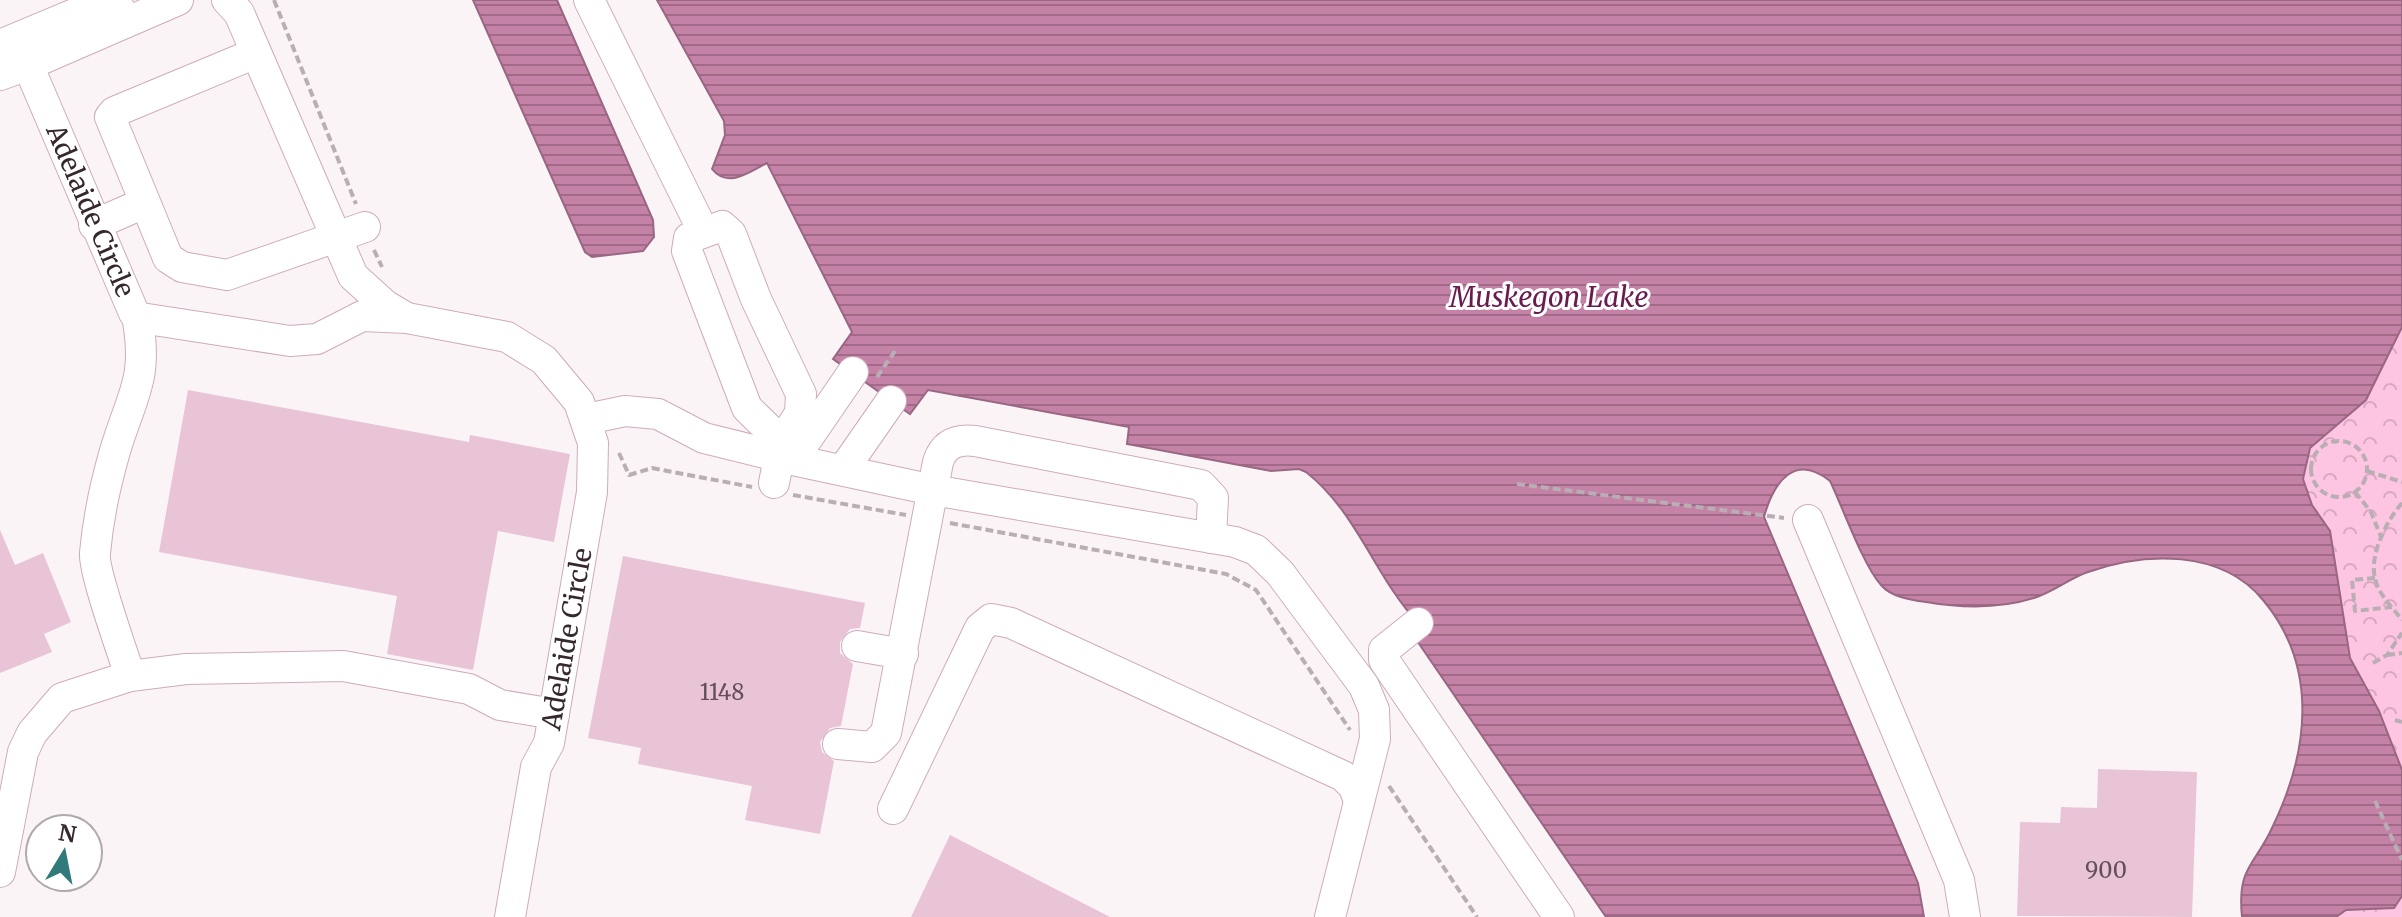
<svg xmlns="http://www.w3.org/2000/svg" width="2402" height="917" font-family="Merriweather,serif">
  <style>
    .park { fill: url(#park-crowns) }
    .water { fill: url(#water-rules); stroke: #996782; stroke-width: 2 }
    .building { fill: #e8c4d6 }
    .lines { fill: none; stroke-linecap: round; stroke-linejoin: round }
    .minor-casing { stroke: #ceabbd; stroke-width: 32 }
    .path { stroke: #b8aeb3; stroke-width: 4; stroke-dasharray: 8 4; stroke-linecap: butt }
    .minor { stroke: #fff; stroke-width: 30 }
    .labels { text-anchor: middle; stroke-width: 6; stroke-linejoin: round; paint-order: stroke }
    .number-label { font-size: 22px; fill: #624f59 }
    .street-label { font-size: 26px; fill: #36282f; stroke: #fff }
    .water-label { font-size: 28px; font-style: italic; fill: #6a1b4d; stroke: #fff }
  </style>
  <defs>
    <pattern id="park-crowns" width="20" height="18" patternUnits="userSpaceOnUse" patternTransform="scale(2)"><rect width="20" height="18" fill="#fdc5e2"/><path d="M2 6a3 3 0 1 1 6 0M12 15a3 3 0 1 1 6 0" fill="none" stroke="#d9a9c2"/></pattern>
    <pattern id="water-rules" width="6" height="5" patternUnits="userSpaceOnUse" patternTransform="scale(2)"><rect width="6" height="5" fill="#c482a6"/><path d="M0 2.5h6" fill="none" stroke="#a06a88"/></pattern>
  </defs>
  <rect width="100%" height="100%" fill="#fbf4f7"/>
  <path class="park" d="M 2402,327 L 2402,770 L 2379,711 L 2349,654 L 2330,531 L 2312,505 L 2303,479 L 2310,448 L 2366,400 Z
    M 2402,896 L 2402,917 L 2336,917 L 2346,910 L 2394,908 Z"/>
  <path class="water" d="M 473,0 L 557,0 L 653,220 L 654,237 L 643,251 L 592,257 L 585,252 Z
    M 657,0 L 2402,0 L 2402,327 L 2366,400 L 2310,448 L 2303,479 L 2312,505 L 2330,531 L 2350,658 L 2379,711 L 2402,770 L 2402,896 L 2394,908 L 2346,910 L 2336,917 L 2242,917 C 2237,867 2254,867 2272,828 C 2308,754 2320,668 2263,600 C 2221,549 2145,552 2088,572 C 2070,578 2053,592 2034,598 C 1999,609 1961,608 1926,602 C 1911,600 1891,597 1881,585 C 1863,565 1843,508 1830,481 C 1795,453 1774,481 1764,517 L 1918,883 L 1924,917 L 1606,917 L 1413,635 L 1418,623 C 1375,577 1357,512 1306,472 L 1299,469 L 1271,471 L 1127,444 L 1129,427 L 928,390 L 910,414 L 833,359 L 852,332 L 767,163 C 749,172 728,189 712,169 L 725,135 L 724,121 Z"/>
  <path class="building" d="M 188,390 L 469,442 L 470,435 L 570,454 L 554,542 L 498,531 L 473,670 L 387,654 L 397,596 L 159,552 Z
    M 0,530 L 15,565 L 43,553 L 71,622 L 44,634 L 52,652 L 0,673 Z
    M 623,556 L 865,603 L 860,628 L 850,629 L 840,642 L 840,653 L 853,664 L 841,726 L 830,728 L 820,742 L 822,752 L 834,761 L 820,834 L 745,820 L 752,786 L 638,764 L 641,748 L 588,738 Z
    M 2098,769 L 2197,772 L 2192,917 L 2017,916 L 2020,822 L 2060,823 L 2061,807 L 2097,808 Z
    M 950,835 L 1110,917 L 911,917 Z"/>
  <g class="lines">
    <defs>
      <g id="minor">
        <path id="s1" d="M 178,0 L 28,65 L 134,313 L 141,318 L 290,341 L 317,339 L 362,316 L 407,318 L 507,337 L 544,360 L 579,402 L 593,443 L 592,492 L 549,743 L 536,767 L 510,917"/>
        <path d="M 227,0 L 239,13 L 353,276 L 385,305 L 405,317"/>
        <path d="M 589,0 L 703,231"/>
        <path d="M 0,45 L 103,2 L 117,4 L 126,21"/>
        <path d="M 256,53 L 114,112 L 110,117 L 168,258 L 182,267 L 227,275 L 365,227"/>
        <path d="M 0,75 L 28,65"/>
        <path d="M 94,225 L 144,203"/>
        <path d="M 587,419 L 625,411 L 658,414 L 704,438 L 793,460 L 933,490 L 1235,542 L 1256,550 L 1280,573 L 1364,686 L 1374,710 L 1375,739 L 1330,917"/>
        <path d="M 794,458 L 853,372"/>
        <path d="M 843,470 L 891,401"/>
        <path d="M 774,483 L 782,442 L 800,413 L 801,394 L 756,299 L 731,234 L 722,226 L 689,238 L 687,251 L 747,408 L 782,442"/>
        <path d="M 1808,520 L 1959,880 L 1965,917"/>
        <path d="M 1418,623 L 1384,650 L 1384,660 L 1559,917"/>
        <path d="M 857,646 L 903,654"/>
        <path d="M 130,676 C 123,653 93,571 95,553 C 98,520 106,482 115,451 C 132,394 149,379 137,316"/>
        <path d="M 838,744 L 872,747 L 886,733 L 938,462 C 944,444 956,439 975,441 L 1201,485 L 1213,498 L 1211,538"/>
        <path d="M 893,809 L 980,628 L 991,619 L 1011,623 L 1343,776 L 1354,787 L 1359,801"/>
        <path d="M 0,872 L 23,752 L 32,733 L 62,698 L 130,676 L 186,669 L 343,666 L 469,689 L 500,705 L 554,714"/>
      </g>
    </defs>
    <use href="#minor" class="minor-casing"/>
    <path class="path" d="M 274,0 L 356,204
      M 374,250 L 382,267
      M 877,377 L 895,351
      M2311 469a28 28 0 1 1 56 0a28 28 0 1 1-56 0Z
      M 619,453 L 629,475 L 652,468 L 752,487
      M 2367,471 L 2402,482
      M 1517,484 L 1784,518
      M 2355,492 L 2371,512 L 2381,537
      M 793,495 L 906,515
      M 2402,503 C 2387,520 2369,555 2375,578 C 2378,594 2392,607 2402,620
      M 950,523 L 1226,574 L 1256,590 L 1350,730
      M 2375,578 L 2352,580 L 2355,611 L 2392,607
      M 2387,655 L 2402,653
      M 2373,663 L 2387,655 L 2402,633
      M 2395,720 L 2402,722
      M 1389,786 L 1477,917
      M 2375,801 L 2402,860"/>
    <use href="#minor" class="minor"/>
  </g>
  <g class="labels">
    <g class="number-label">
      <text x="722" y="700">1148</text>
      <text x="2106" y="878">900</text>
    </g>
    <g class="street-label">
      <text dy="9" stroke="none"><textPath href="#s1" startOffset="322">Adelaide Circle</textPath></text>
      <text transform="translate(567 639) rotate(-80)" y="9">Adelaide Circle</text>
    </g>
    <g class="water-label">
      <text x="1549" y="307">Muskegon Lake</text>
    </g>
  </g>
  <g transform="translate(64 853) rotate(10)"><circle r="38" fill="#ffffff" stroke="#afa9ac" stroke-width="2"/>
  <path d="M0-6L14 30L0 20L-14 30Z" fill="#317a7b"/>
  <text y="-12" font-size="22" font-weight="bold" text-anchor="middle" fill="#36282f">N</text>
  </g>
</svg>
